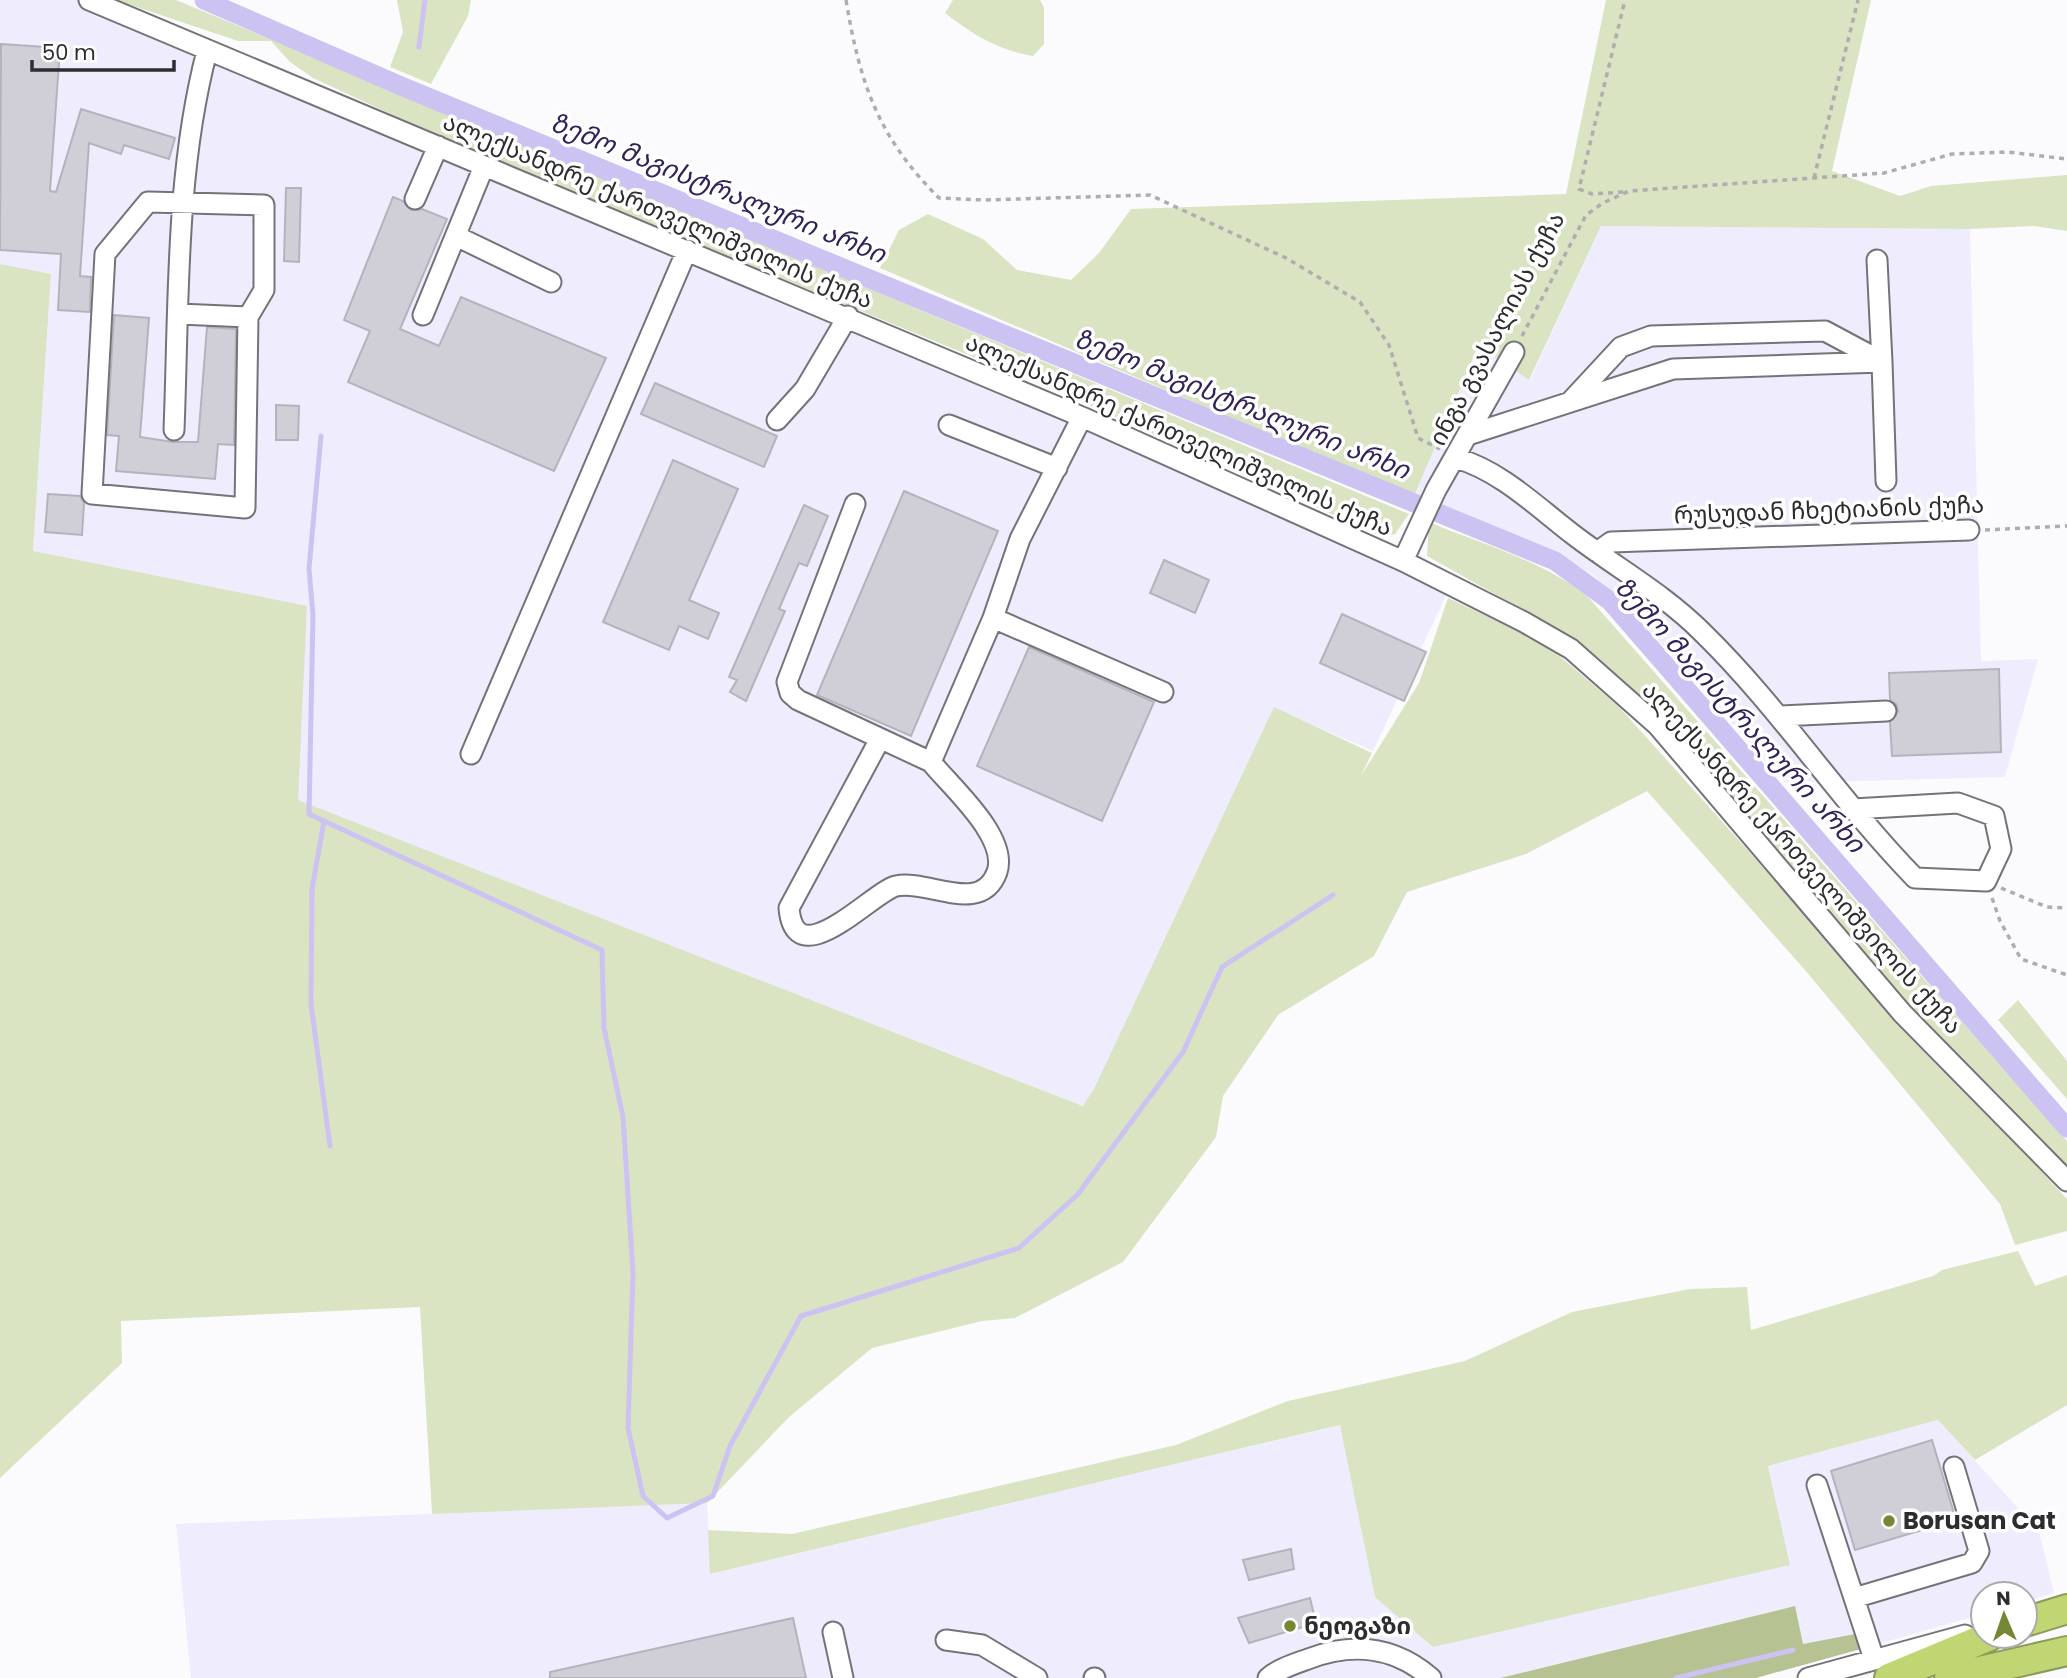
<svg xmlns="http://www.w3.org/2000/svg" width="2067" height="1678" font-family="Poppins,'Noto Sans Georgian',sans-serif">
  <style>
    .built { fill: #efedfd }
    .green { fill: #dae3c2 }
    .forest { fill: #b6c292 }
    .lines { fill: none; stroke-linecap: round; stroke-linejoin: round }
    .stream { stroke: #ccc3f3; stroke-width: 5 }
    .canal { stroke: #ccc3f3; stroke-width: 19 }
    .building { fill: #d0cfd7; stroke: #b4b3bb; stroke-width: 2 }
    .minor-casing { stroke: #74737a; stroke-width: 23 }
    .highway-casing { stroke: #8d9a5b; stroke-width: 32 }
    .path { stroke: #aeadb0; stroke-width: 3.5; stroke-dasharray: 5 5; stroke-linecap: butt }
    .minor { stroke: #fff; stroke-width: 19 }
    .highway { stroke: #c0d673; stroke-width: 28 }
    .poi-dot { fill: #758635; stroke: #fff; stroke-width: 2.5 }
    .labels { text-anchor: middle; stroke-width: 7; stroke-linejoin: round; paint-order: stroke }
    .street-label { font-size: 24px; fill: #2d2c2f; stroke: #fff }
    .poi-label { font-size: 24px; font-weight: bold; fill: #2d2c2f; stroke: #fff; text-anchor: start }
    .water-label { font-size: 26px; font-style: italic; fill: #32225a; stroke: #fff }
  </style>
  <rect width="100%" height="100%" fill="#fbfbfe"/>
  <path class="built" d="M 0,0 L 89,0 L 1451,585 L 1373,751 L 1274,708 L 1086,1107 L 297,800 L 307,606 L 33,552 L 51,275 L 0,264 Z
    M 1601,226 L 1970,229 L 1981,661 L 2038,659 L 2005,777 L 1785,783 L 1624,602 L 1593,575 L 1565,558 L 1414,496 L 1480,345 L 1530,380 Z
    M 1938,1420 L 2039,1531 L 2054,1593 L 2025,1602 L 2025,1594 L 1983,1594 L 1983,1614 L 1861,1649 L 1855,1634 L 1803,1644 L 1794,1606 L 1500,1678 L 191,1678 L 176,1524 L 707,1503 L 711,1574 L 1341,1425 L 1375,1597 L 1790,1564 L 1768,1466 Z"/>
  <path class="green" d="M 116,0 L 176,0 L 1409,514 L 1395,534 L 1382,537 L 1069,396 L 479,155 L 313,78 L 290,62 L 271,41 L 238,41 Z
    M 397,0 L 471,0 L 468,16 L 431,84 L 390,67 L 403,32 Z
    M 953,0 L 1040,0 L 1044,8 L 1044,44 L 1033,56 C 998,50 973,35 945,13 Z
    M 1606,0 L 1871,0 L 1832,171 L 1900,196 L 1931,186 L 2067,175 L 2067,231 L 2034,226 L 1970,229 L 1601,226 L 1529,380 L 1479,345 L 1414,496 L 880,268 L 899,230 L 928,214 L 983,239 L 1017,270 L 1071,280 L 1099,253 L 1131,209 L 1566,194 Z
    M 0,264 L 51,274 L 33,551 L 307,606 L 298,800 L 1083,1106 L 1094,1089 L 1274,707 L 1372,753 L 1361,776 L 1419,683 L 1448,598 L 1546,644 L 1620,708 L 1906,1026 L 2067,1199 L 2067,1231 L 2015,1245 L 2000,1204 L 1805,970 L 1647,791 L 1526,854 L 1407,892 L 1374,956 L 1278,1015 L 1223,1096 L 1216,1137 L 1123,1262 L 1015,1318 L 982,1321 L 872,1348 L 789,1417 L 707,1503 L 432,1514 L 420,1307 L 121,1321 L 122,1363 L 0,1478 Z
    M 1429,522 C 1481,544 1545,561 1589,598 L 2067,1141 L 2067,1171 L 1901,996 L 1699,764 L 1609,671 L 1543,621 L 1427,556 Z
    M 2018,1000 L 2067,1061 L 2067,1099 L 1998,1020 Z
    M 2018,1251 L 2035,1286 L 2067,1275 L 2067,1405 L 1975,1460 L 1938,1420 L 1768,1466 L 1790,1565 L 1433,1647 L 1375,1597 L 1340,1425 L 710,1574 L 708,1530 L 792,1534 L 1176,1445 L 1288,1401 L 1465,1361 L 1572,1312 L 1690,1289 L 1747,1287 L 1751,1330 L 1933,1276 L 1942,1270 Z"/>
  <path class="forest" d="M 1795,1606 L 1803,1644 L 1855,1634 L 1861,1649 L 1756,1678 L 1500,1678 Z"/>
  <g class="lines">
    <path class="stream" d="M 419,47 L 425,0
      M 321,436 L 309,569 L 313,615 L 309,814 L 602,950 L 604,1028 L 623,1117 L 633,1273 L 628,1428 L 643,1496 L 667,1518 L 713,1496 L 730,1446 L 801,1316 L 1019,1248 L 1078,1194 L 1183,1052 L 1222,967 L 1333,895
      M 324,821 L 312,889 L 311,1004 L 330,1146
      M 1676,1678 L 1793,1650"/>
    <path class="canal" d="M 204,0 L 401,86 L 1555,561 L 1610,601 L 2067,1128"/>
  </g>
  <path class="building" d="M 1,44 L 60,48 L 50,191 L 56,192 L 81,109 L 175,138 L 169,159 L 124,145 L 121,154 L 89,143 L 80,276 L 91,277 L 90,312 L 58,310 L 61,254 L 0,250 Z
    M 286,188 L 301,188 L 299,262 L 284,261 Z
    M 393,197 L 403,201 L 411,210 L 422,209 L 447,219 L 400,329 L 439,346 L 461,297 L 606,358 L 554,471 L 348,382 L 370,331 L 344,320 Z
    M 114,315 L 149,318 L 140,437 L 173,442 L 198,442 L 207,327 L 236,329 L 234,445 L 218,444 L 215,479 L 116,471 L 119,436 L 107,435 Z
    M 655,383 L 777,436 L 764,467 L 641,414 Z
    M 276,405 L 299,406 L 298,440 L 276,440 Z
    M 673,460 L 738,489 L 689,600 L 719,613 L 708,639 L 679,626 L 669,650 L 603,622 Z
    M 904,491 L 998,531 L 911,736 L 817,695 Z
    M 48,494 L 80,496 L 84,503 L 82,535 L 45,532 Z
    M 804,505 L 828,516 L 807,566 L 799,563 L 779,609 L 785,611 L 746,701 L 730,692 L 737,680 L 729,677 Z
    M 1164,560 L 1209,580 L 1195,613 L 1150,593 Z
    M 1342,614 L 1426,652 L 1404,701 L 1320,663 Z
    M 1029,647 L 1154,702 L 1102,821 L 977,766 Z
    M 1999,669 L 2001,752 L 1892,756 L 1890,722 L 1898,711 L 1896,704 L 1890,700 L 1889,673 Z
    M 1932,1440 L 1956,1520 L 1855,1550 L 1831,1471 Z
    M 1291,1549 L 1294,1569 L 1249,1580 L 1243,1560 Z
    M 1310,1598 L 1316,1623 L 1249,1643 L 1238,1618 Z
    M 793,1618 L 806,1678 L 550,1678 L 550,1672 Z"/>
  <g class="lines">
    <defs>
      <path id="minor" d="M 89,0 L 1082,417 L 1403,561 L 1524,622 L 1571,649 L 1658,726 L 1902,1013 L 2067,1181
        M 415,199 L 438,146
        M 456,236 L 551,282
        M 1877,260 L 1882,362
        M 179,314 L 248,317 L 245,508 L 92,494 L 105,254 L 148,202 L 264,205 L 264,290 L 248,317
        M 423,315 L 484,166
        M 1570,402 L 1621,347 L 1651,336 L 1825,331 L 1881,361
        M 777,420 L 805,389 L 848,316
        M 949,425 L 1057,468
        M 174,430 C 179,305 175,173 207,51
        M 1468,435 L 1673,369 L 1882,362 L 1886,481
        M 1456,458 C 1501,471 1537,507 1575,536 C 1617,568 1664,594 1702,632 C 1780,708 1839,800 1915,878 L 1986,881 L 2001,849 L 1994,816 L 1958,803 L 1853,809
        M 855,504 L 787,682 L 790,693 L 798,700 L 931,762 L 993,618 L 1020,539 L 1082,417
        M 1597,552 L 1611,542 L 1969,530
        M 1403,561 L 1436,490 L 1514,352
        M 993,618 L 1163,692
        M 1781,716 L 1886,711
        M 880,739 L 789,908 C 795,978 872,892 896,886 C 928,879 981,916 997,872 C 1009,837 951,787 931,762
        M 471,754 L 687,250
        M 1817,1485 L 1874,1659
        M 1854,1598 L 1972,1563 L 1979,1551 L 1954,1467
        M 833,1632 L 843,1678
        M 946,1640 L 982,1645 L 1037,1678
        M 1094,1678 L 1095,1678
        M 1268,1678 C 1278,1669 1294,1664 1308,1659 C 1353,1642 1394,1646 1431,1678
        M 1808,1678 L 1965,1635"/>
      <path id="highway" d="M 2025,1622 L 2067,1609
        M 1889,1678 L 1990,1636
        M 1949,1678 L 2067,1651"/>
    </defs>
    <use href="#minor" class="minor-casing"/>
    <use href="#highway" class="highway-casing"/>
    <path class="path" d="M 846,0 C 860,84 878,137 939,198 L 984,200 L 1150,195 L 1286,258 L 1360,302 L 1389,345 L 1418,438 L 1440,449
      M 1814,178 L 1858,0
      M 1623,192 L 1592,194 L 1579,189 L 1625,0
      M 1522,336 L 1586,215 L 1603,203 L 1629,191 L 1884,173 L 1952,154 L 2008,152 L 2067,159
      M 1985,530 L 2067,526
      M 2001,888 L 2047,907 L 2067,908
      M 1992,898 L 2000,921 L 2021,959 L 2067,975"/>
    <use href="#minor" class="minor"/>
    <use href="#highway" class="highway"/>
  </g>
  <g class="poi-dot">
    <circle cx="1889" cy="1521" r="7"/>
    <circle cx="1290" cy="1626" r="7"/>
  </g>
  <g class="labels">
    <g class="street-label">
      <text transform="translate(658 211) rotate(23)" y="8">ალექსანდრე ქართველიშვილის ქუჩა</text>
      <text transform="translate(1497 329) rotate(-62)" y="8">ინგა გვასალიას ქუჩა</text>
      <text transform="translate(1179 435) rotate(24)" y="8">ალექსანდრე ქართველიშვილის ქუჩა</text>
      <text transform="translate(1829 510) rotate(-2)" y="8">რუსუდან ჩხეტიანის ქუჩა</text>
      <text transform="translate(1802 858) rotate(48)" y="8">ალექსანდრე ქართველიშვილის ქუჩა</text>
    </g>
    <g class="poi-label">
      <text x="1903" y="1529">Borusan Cat</text>
      <text x="1304" y="1634">ნეოგაზი</text>
    </g>
    <g class="water-label">
      <text transform="translate(718 188) rotate(22)" y="9">ზემო მაგისტრალური არხი</text>
      <text transform="translate(1242 404) rotate(22)" y="9">ზემო მაგისტრალური არხი</text>
      <text transform="translate(1740 715) rotate(48)" y="9">ზემო მაგისტრალური არხი</text>
    </g>
  </g>
  <g transform="translate(2004 1615) rotate(358)"><circle r="33" fill="#ffffff" stroke="#ababac" stroke-width="2"/>
  <path d="M0-5L12 26L0 18L-12 26Z" fill="#758635"/>
  <text y="-10" font-size="19" font-weight="bold" text-anchor="middle" fill="#2d2c2f">N</text>
  </g>
  <path d="M32 60v10h142v-10" fill="none" stroke="#2d2c2f" stroke-width="3.5"/>
  <text x="42" y="60" font-size="21" fill="#2d2c2f" stroke="#ffffff" stroke-width="5" paint-order="stroke">50 m</text>
</svg>
